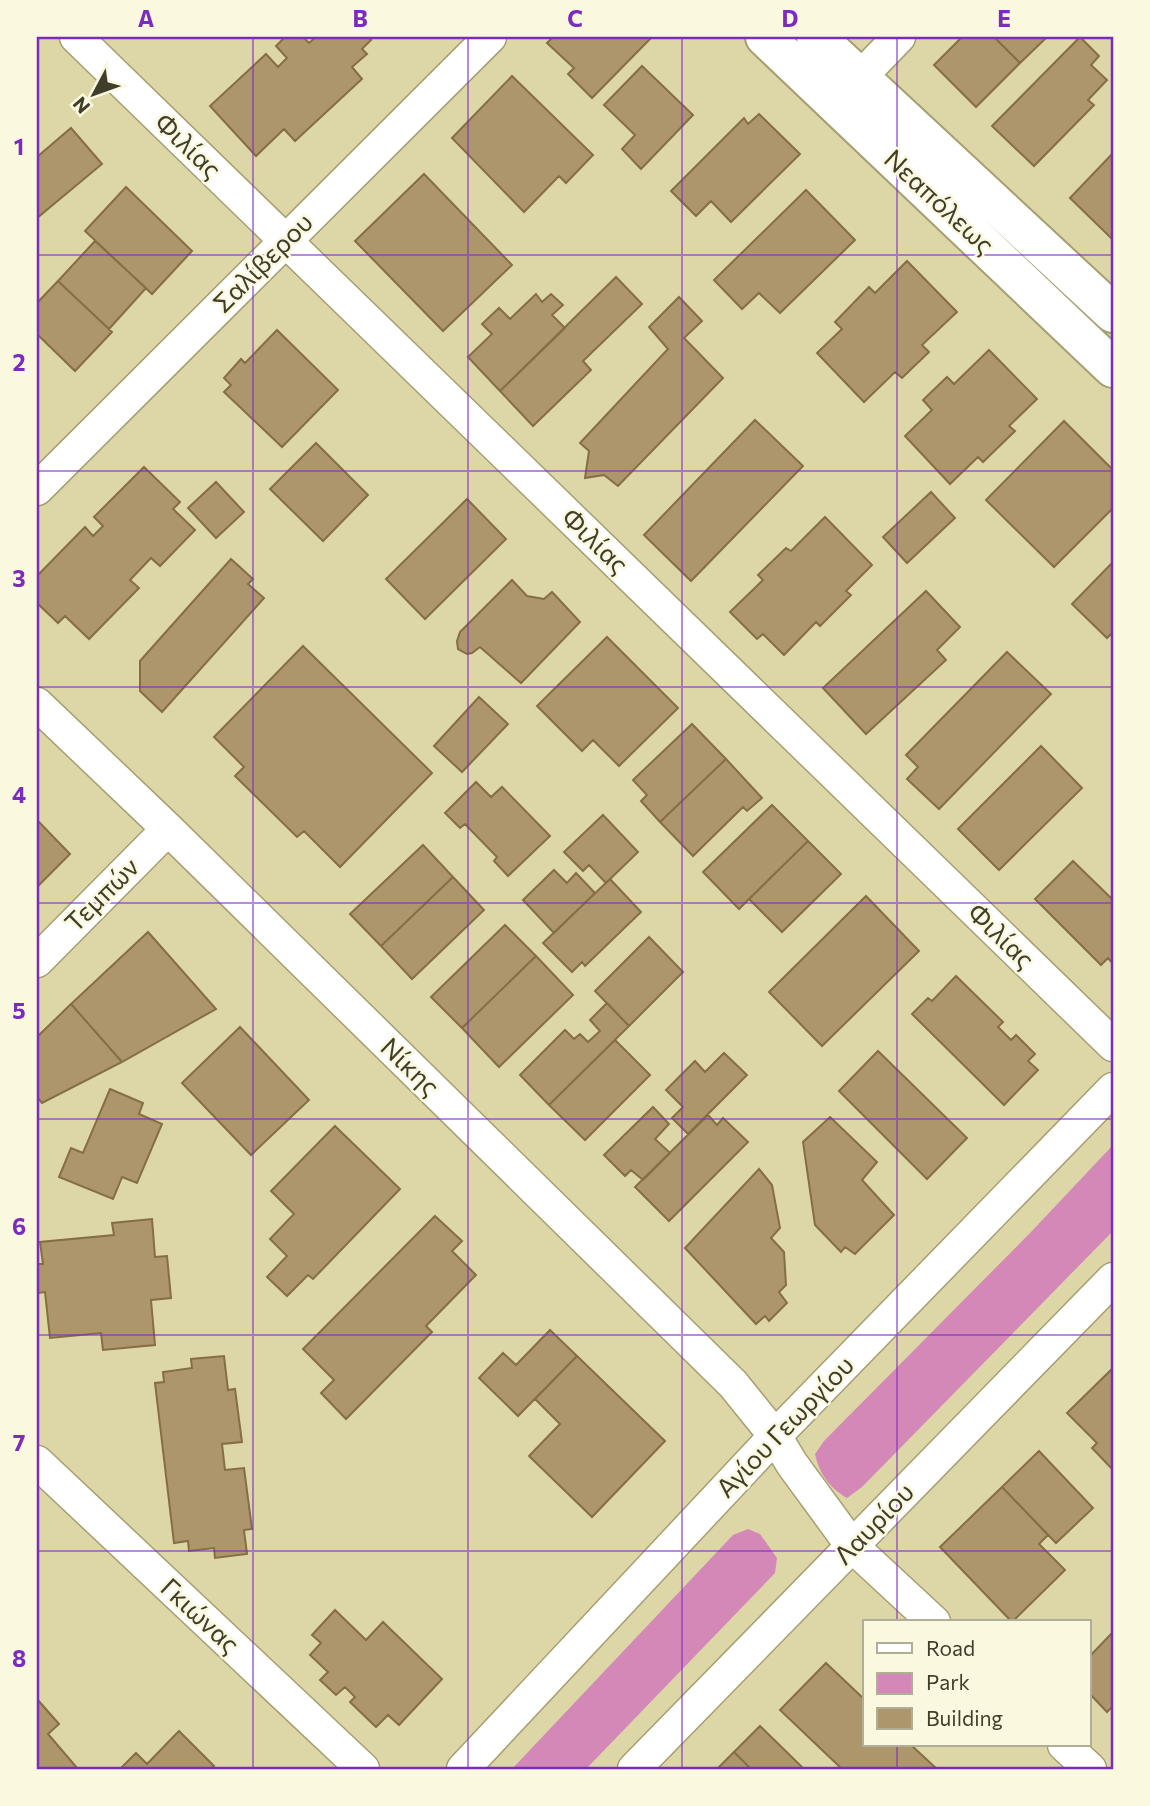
<svg xmlns="http://www.w3.org/2000/svg" width="1150" height="1806" font-family="Commissioner,sans-serif">
  <style>
    .green { fill: #d388b7 }
    .building { fill: #ad966b; stroke: #856e45; stroke-width: 2 }
    .lines { fill: none; stroke-linecap: round; stroke-linejoin: round }
    .minor-casing { stroke: #a59f71; stroke-width: 35 }
    .tertiary-casing { stroke: #a59f71; stroke-width: 42 }
    .minor { stroke: #fff; stroke-width: 32 }
    .tertiary { stroke: #fff; stroke-width: 38 }
    .grid { fill: none; stroke: #7b2cbf; stroke-width: 2; stroke-opacity: 0.55 }
    .labels { text-anchor: middle; stroke-width: 5; stroke-linejoin: round; paint-order: stroke }
    .street-label { font-size: 26px; fill: #403e2a; stroke: #faf8df }
    .neatline { fill: none; stroke: #7b2cbf; stroke-width: 2.5 }
    .grid-label { font-size: 23px; text-anchor: middle; font-weight: bold; fill: #7b2cbf }
  </style>
  <rect width="100%" height="100%" fill="#ddd7a7"/>
  <path class="green" d="M 1113,1145 L 1113,1231 L 862,1487 L 847,1498 C 829,1487 820,1475 815,1454 L 824,1441 L 1031,1232 Z
    M 748,1529 L 760,1534 L 777,1558 L 775,1573 L 586,1769 L 512,1769 L 733,1535 Z"/>
  <path class="building" d="M 285,37 L 303,37 L 309,43 L 316,37 L 368,37 L 371,40 L 362,49 L 367,54 L 352,67 L 362,79 L 295,141 L 284,129 L 256,156 L 210,106 L 266,54 L 278,67 L 287,58 L 276,46 Z
    M 553,37 L 652,37 L 592,98 L 568,74 L 574,68 L 547,43 Z
    M 962,37 L 994,37 L 1020,63 L 976,107 L 934,65 Z
    M 994,37 L 1047,37 L 1020,63 Z
    M 1080,37 L 1099,56 L 1091,65 L 1107,80 L 1088,100 L 1094,105 L 1034,166 L 992,126 Z
    M 642,66 L 693,115 L 641,169 L 622,149 L 635,135 L 604,105 Z
    M 512,76 L 593,155 L 566,183 L 559,176 L 524,212 L 452,138 Z
    M 759,114 L 800,154 L 731,222 L 711,201 L 696,216 L 671,191 L 744,118 L 748,124 Z
    M 71,128 L 102,164 L 37,218 L 37,157 Z
    M 1113,153 L 1113,240 L 1070,198 Z
    M 424,174 L 512,265 L 443,331 L 355,241 Z
    M 126,187 L 192,251 L 152,294 L 85,231 Z
    M 806,190 L 855,240 L 780,313 L 759,293 L 742,309 L 714,280 Z
    M 95,241 L 146,288 L 109,329 L 58,281 Z
    M 907,261 L 957,312 L 922,345 L 929,352 L 902,378 L 895,372 L 864,402 L 817,353 L 842,329 L 835,322 L 869,287 L 875,293 Z
    M 616,277 L 642,304 L 583,361 L 591,370 L 533,426 L 500,391 Z
    M 58,281 L 112,332 L 75,371 L 37,334 L 37,303 Z
    M 536,294 L 542,302 L 551,294 L 563,305 L 552,315 L 565,328 L 500,391 L 468,357 L 492,334 L 482,324 L 499,308 L 510,319 Z
    M 679,297 L 702,321 L 684,338 L 723,378 L 618,486 L 604,475 L 585,478 L 589,451 L 580,443 L 668,349 L 649,327 Z
    M 277,330 L 338,390 L 282,447 L 224,392 L 231,385 L 224,378 L 241,359 L 245,363 Z
    M 989,350 L 1037,399 L 1009,426 L 1015,431 L 983,462 L 978,457 L 950,484 L 905,436 L 932,410 L 923,400 L 947,377 L 954,384 Z
    M 755,420 L 803,466 L 691,581 L 644,535 Z
    M 1064,421 L 1113,470 L 1113,508 L 1054,567 L 986,500 Z
    M 316,443 L 368,495 L 323,541 L 270,489 Z
    M 144,467 L 180,502 L 173,509 L 195,530 L 160,566 L 151,558 L 130,580 L 139,588 L 89,639 L 65,616 L 58,623 L 37,603 L 37,576 L 85,527 L 93,536 L 103,526 L 94,517 Z
    M 216,482 L 244,512 L 216,538 L 188,508 Z
    M 931,492 L 955,518 L 907,563 L 883,537 Z
    M 467,499 L 506,539 L 425,619 L 386,579 Z
    M 825,517 L 872,565 L 846,591 L 851,595 L 820,626 L 816,622 L 784,655 L 763,634 L 757,639 L 730,612 L 763,580 L 758,575 L 786,548 L 791,551 Z
    M 231,559 L 253,579 L 248,584 L 264,598 L 162,712 L 140,691 L 140,661 Z
    M 1113,562 L 1113,632 L 1107,638 L 1072,604 Z
    M 512,580 L 527,596 L 544,599 L 552,592 L 580,622 L 521,683 L 480,647 L 472,653 L 467,654 L 458,649 L 457,641 L 460,632 Z
    M 926,591 L 960,627 L 937,650 L 946,660 L 866,734 L 823,688 Z
    M 607,637 L 678,708 L 619,766 L 593,740 L 582,751 L 537,706 Z
    M 303,646 L 432,773 L 340,867 L 304,831 L 297,837 L 235,776 L 244,767 L 214,737 Z
    M 1007,652 L 1051,694 L 939,809 L 907,779 L 918,767 L 906,755 Z
    M 479,697 L 508,724 L 462,772 L 434,746 Z
    M 692,724 L 726,759 L 660,822 L 641,801 L 647,795 L 633,780 Z
    M 1041,746 L 1082,788 L 999,870 L 958,829 Z
    M 726,759 L 762,798 L 747,811 L 743,807 L 693,856 L 660,822 Z
    M 476,782 L 491,797 L 502,787 L 550,836 L 508,876 L 494,861 L 497,857 L 465,824 L 460,828 L 445,813 Z
    M 772,805 L 808,841 L 739,909 L 703,872 Z
    M 603,815 L 638,852 L 606,883 L 589,865 L 583,871 L 564,852 Z
    M 37,820 L 70,854 L 37,887 Z
    M 808,841 L 841,874 L 782,932 L 749,899 Z
    M 423,845 L 453,877 L 381,946 L 350,914 Z
    M 1073,861 L 1113,900 L 1113,964 L 1108,958 L 1101,965 L 1035,899 Z
    M 554,870 L 567,883 L 576,873 L 595,893 L 554,933 L 523,900 Z
    M 453,877 L 484,910 L 412,979 L 381,946 Z
    M 610,879 L 641,912 L 585,966 L 582,962 L 572,972 L 543,943 Z
    M 866,896 L 919,951 L 822,1046 L 769,992 Z
    M 505,925 L 536,956 L 462,1028 L 431,997 Z
    M 148,932 L 216,1009 L 122,1062 L 71,1004 Z
    M 649,937 L 683,972 L 629,1026 L 595,991 Z
    M 536,956 L 573,995 L 499,1067 L 462,1028 Z
    M 956,976 L 1003,1022 L 998,1027 L 1011,1040 L 1016,1035 L 1035,1054 L 1028,1061 L 1038,1070 L 1004,1105 L 912,1014 L 928,998 L 932,1001 Z
    M 607,1003 L 629,1026 L 549,1105 L 520,1075 L 565,1030 L 574,1039 L 580,1034 L 588,1042 L 600,1031 L 590,1020 Z
    M 71,1004 L 122,1062 L 42,1103 L 37,1097 L 37,1037 Z
    M 240,1027 L 309,1100 L 251,1155 L 182,1083 Z
    M 615,1040 L 650,1075 L 585,1140 L 549,1105 Z
    M 878,1051 L 967,1138 L 927,1179 L 839,1091 Z
    M 724,1053 L 747,1075 L 688,1134 L 672,1118 L 683,1107 L 666,1090 L 695,1061 L 705,1072 Z
    M 110,1089 L 143,1103 L 139,1114 L 162,1124 L 137,1183 L 122,1177 L 113,1199 L 59,1177 L 71,1148 L 83,1153 Z
    M 653,1107 L 669,1124 L 655,1139 L 670,1153 L 643,1180 L 631,1170 L 625,1176 L 604,1155 Z
    M 708,1115 L 717,1125 L 723,1118 L 748,1142 L 669,1221 L 635,1187 Z
    M 830,1117 L 877,1162 L 862,1180 L 894,1215 L 855,1254 L 845,1247 L 841,1252 L 815,1225 L 803,1142 Z
    M 335,1126 L 400,1189 L 313,1279 L 308,1275 L 287,1296 L 267,1277 L 287,1256 L 270,1239 L 294,1214 L 271,1191 Z
    M 759,1169 L 772,1185 L 780,1228 L 771,1238 L 784,1252 L 786,1285 L 779,1292 L 787,1303 L 769,1321 L 765,1316 L 756,1324 L 685,1248 Z
    M 435,1216 L 462,1241 L 452,1251 L 476,1275 L 426,1326 L 432,1332 L 346,1419 L 321,1393 L 334,1380 L 303,1349 Z
    M 152,1219 L 155,1257 L 167,1256 L 171,1298 L 151,1300 L 155,1345 L 103,1350 L 101,1333 L 50,1338 L 45,1292 L 37,1293 L 37,1264 L 43,1264 L 40,1242 L 114,1235 L 112,1223 Z
    M 550,1330 L 577,1356 L 518,1416 L 479,1378 L 503,1353 L 516,1365 Z
    M 224,1356 L 228,1390 L 235,1389 L 242,1442 L 222,1444 L 225,1470 L 244,1468 L 252,1529 L 244,1530 L 247,1554 L 215,1558 L 214,1548 L 189,1551 L 188,1541 L 174,1543 L 155,1383 L 164,1382 L 163,1372 L 192,1368 L 191,1359 Z
    M 577,1356 L 665,1441 L 592,1517 L 529,1456 L 560,1424 L 535,1399 Z
    M 1113,1368 L 1113,1470 L 1092,1448 L 1097,1443 L 1067,1413 Z
    M 1039,1451 L 1093,1508 L 1056,1543 L 1002,1487 Z
    M 1002,1487 L 1048,1535 L 1039,1544 L 1065,1570 L 1012,1622 L 940,1547 Z
    M 335,1610 L 366,1640 L 383,1622 L 442,1679 L 399,1725 L 388,1715 L 376,1727 L 350,1702 L 355,1697 L 345,1687 L 336,1695 L 320,1680 L 328,1672 L 310,1655 L 321,1643 L 312,1635 Z
    M 1113,1632 L 1113,1706 L 1107,1712 L 1089,1693 L 1089,1657 Z
    M 826,1663 L 865,1700 L 865,1745 L 911,1745 L 937,1769 L 842,1769 L 780,1710 Z
    M 37,1699 L 59,1724 L 48,1734 L 78,1769 L 37,1769 Z
    M 760,1726 L 804,1769 L 751,1769 L 734,1752 Z
    M 179,1731 L 214,1766 L 210,1769 L 120,1769 L 136,1753 L 147,1764 Z
    M 734,1752 L 751,1769 L 717,1769 Z"/>
  <g class="lines">
    <defs>
      <path id="minor" d="M 76,37 L 1113,1045
        M 843,95 L 899,37
        M 37,489 L 490,37
        M 37,704 L 168,829 L 733,1384 L 775,1436 L 792,1464 L 852,1546 L 934,1622
        M 37,961 L 168,829
        M 37,1462 L 363,1769
        M 1064,1745 L 1090,1769
        M 463,1769 L 775,1436 L 1113,1089
        M 634,1769 L 1113,1279"/>
      <path id="tertiary" d="M 765,37 L 1113,368
        M 816,37 L 1113,313"/>
    </defs>
    <use href="#minor" class="minor-casing"/>
    <use href="#tertiary" class="tertiary-casing"/>
    <use href="#minor" class="minor"/>
    <use href="#tertiary" class="tertiary"/>
  </g>
  <path class="grid" d="M 253,37 L 253,1769M 468,37 L 468,1769M 682,37 L 682,1769M 897,37 L 897,1622M 37,255 L 1113,255M 37,471 L 1113,471M 37,687 L 1113,687M 37,903 L 1113,903M 37,1119 L 1113,1119M 37,1335 L 1113,1335M 37,1551 L 1113,1551M 897,1745 L 897,1769"/>
  <g class="labels">
    <g class="street-label">
      <text transform="translate(188 146) rotate(44)" y="9">Φιλίας</text>
      <text transform="translate(939 202) rotate(43)" y="9">Νεαπόλεως</text>
      <text transform="translate(263 263) rotate(-45)" y="9">Σαλίβερου</text>
      <text transform="translate(595 541) rotate(44)" y="9">Φιλίας</text>
      <text transform="translate(102 895) rotate(-45)" y="9">Τεμπών</text>
      <text transform="translate(1001 936) rotate(44)" y="9">Φιλίας</text>
      <text transform="translate(410 1067) rotate(44)" y="9">Νίκης</text>
      <text transform="translate(785 1427) rotate(-46)" y="9">Αγίου Γεωργίου</text>
      <text transform="translate(874 1524) rotate(-46)" y="9">Λαυρίου</text>
      <text transform="translate(200 1616) rotate(43)" y="9">Γκιώνας</text>
    </g>
  </g>
  <rect width="1150" height="1806" fill="none" stroke="#faf8df" stroke-width="77"/>
  <rect x="863" y="1620" width="228" height="126" fill="#faf8df" stroke="#b0ae97" stroke-width="2"/>
  <rect x="877" y="1643" width="35" height="10" fill="#ffffff" stroke="#b0ae97" stroke-width="2"/>
  <text x="926" y="1656" font-size="21" fill="#403e2a">Road</text>
  <rect x="877" y="1673" width="35" height="21" fill="#d388b7" stroke="#b0ae97" stroke-width="2"/>
  <text x="926" y="1690" font-size="21" fill="#403e2a">Park</text>
  <rect x="877" y="1708" width="35" height="21" fill="#ad966b" stroke="#b0ae97" stroke-width="2"/>
  <text x="926" y="1726" font-size="21" fill="#403e2a">Building</text>
  <g transform="translate(94 94) rotate(229)" stroke="#faf8df" stroke-width="5" paint-order="stroke">
  <path d="M0-5L12 26L0 18L-12 26Z" fill="#403e2a"/>
  <text y="-10" font-size="19" font-weight="bold" text-anchor="middle" fill="#403e2a">N</text>
  </g>
  <rect x="38" y="38" width="1074" height="1730" class="neatline"/>
  <g class="grid-label">
    <text x="146" y="27">A</text>
    <text x="360" y="27">B</text>
    <text x="575" y="27">C</text>
    <text x="790" y="27">D</text>
    <text x="1004" y="27">E</text>
    <text x="19" y="155">1</text>
    <text x="19" y="371">2</text>
    <text x="19" y="587">3</text>
    <text x="19" y="803">4</text>
    <text x="19" y="1019">5</text>
    <text x="19" y="1235">6</text>
    <text x="19" y="1451">7</text>
    <text x="19" y="1667">8</text>
  </g>
</svg>
